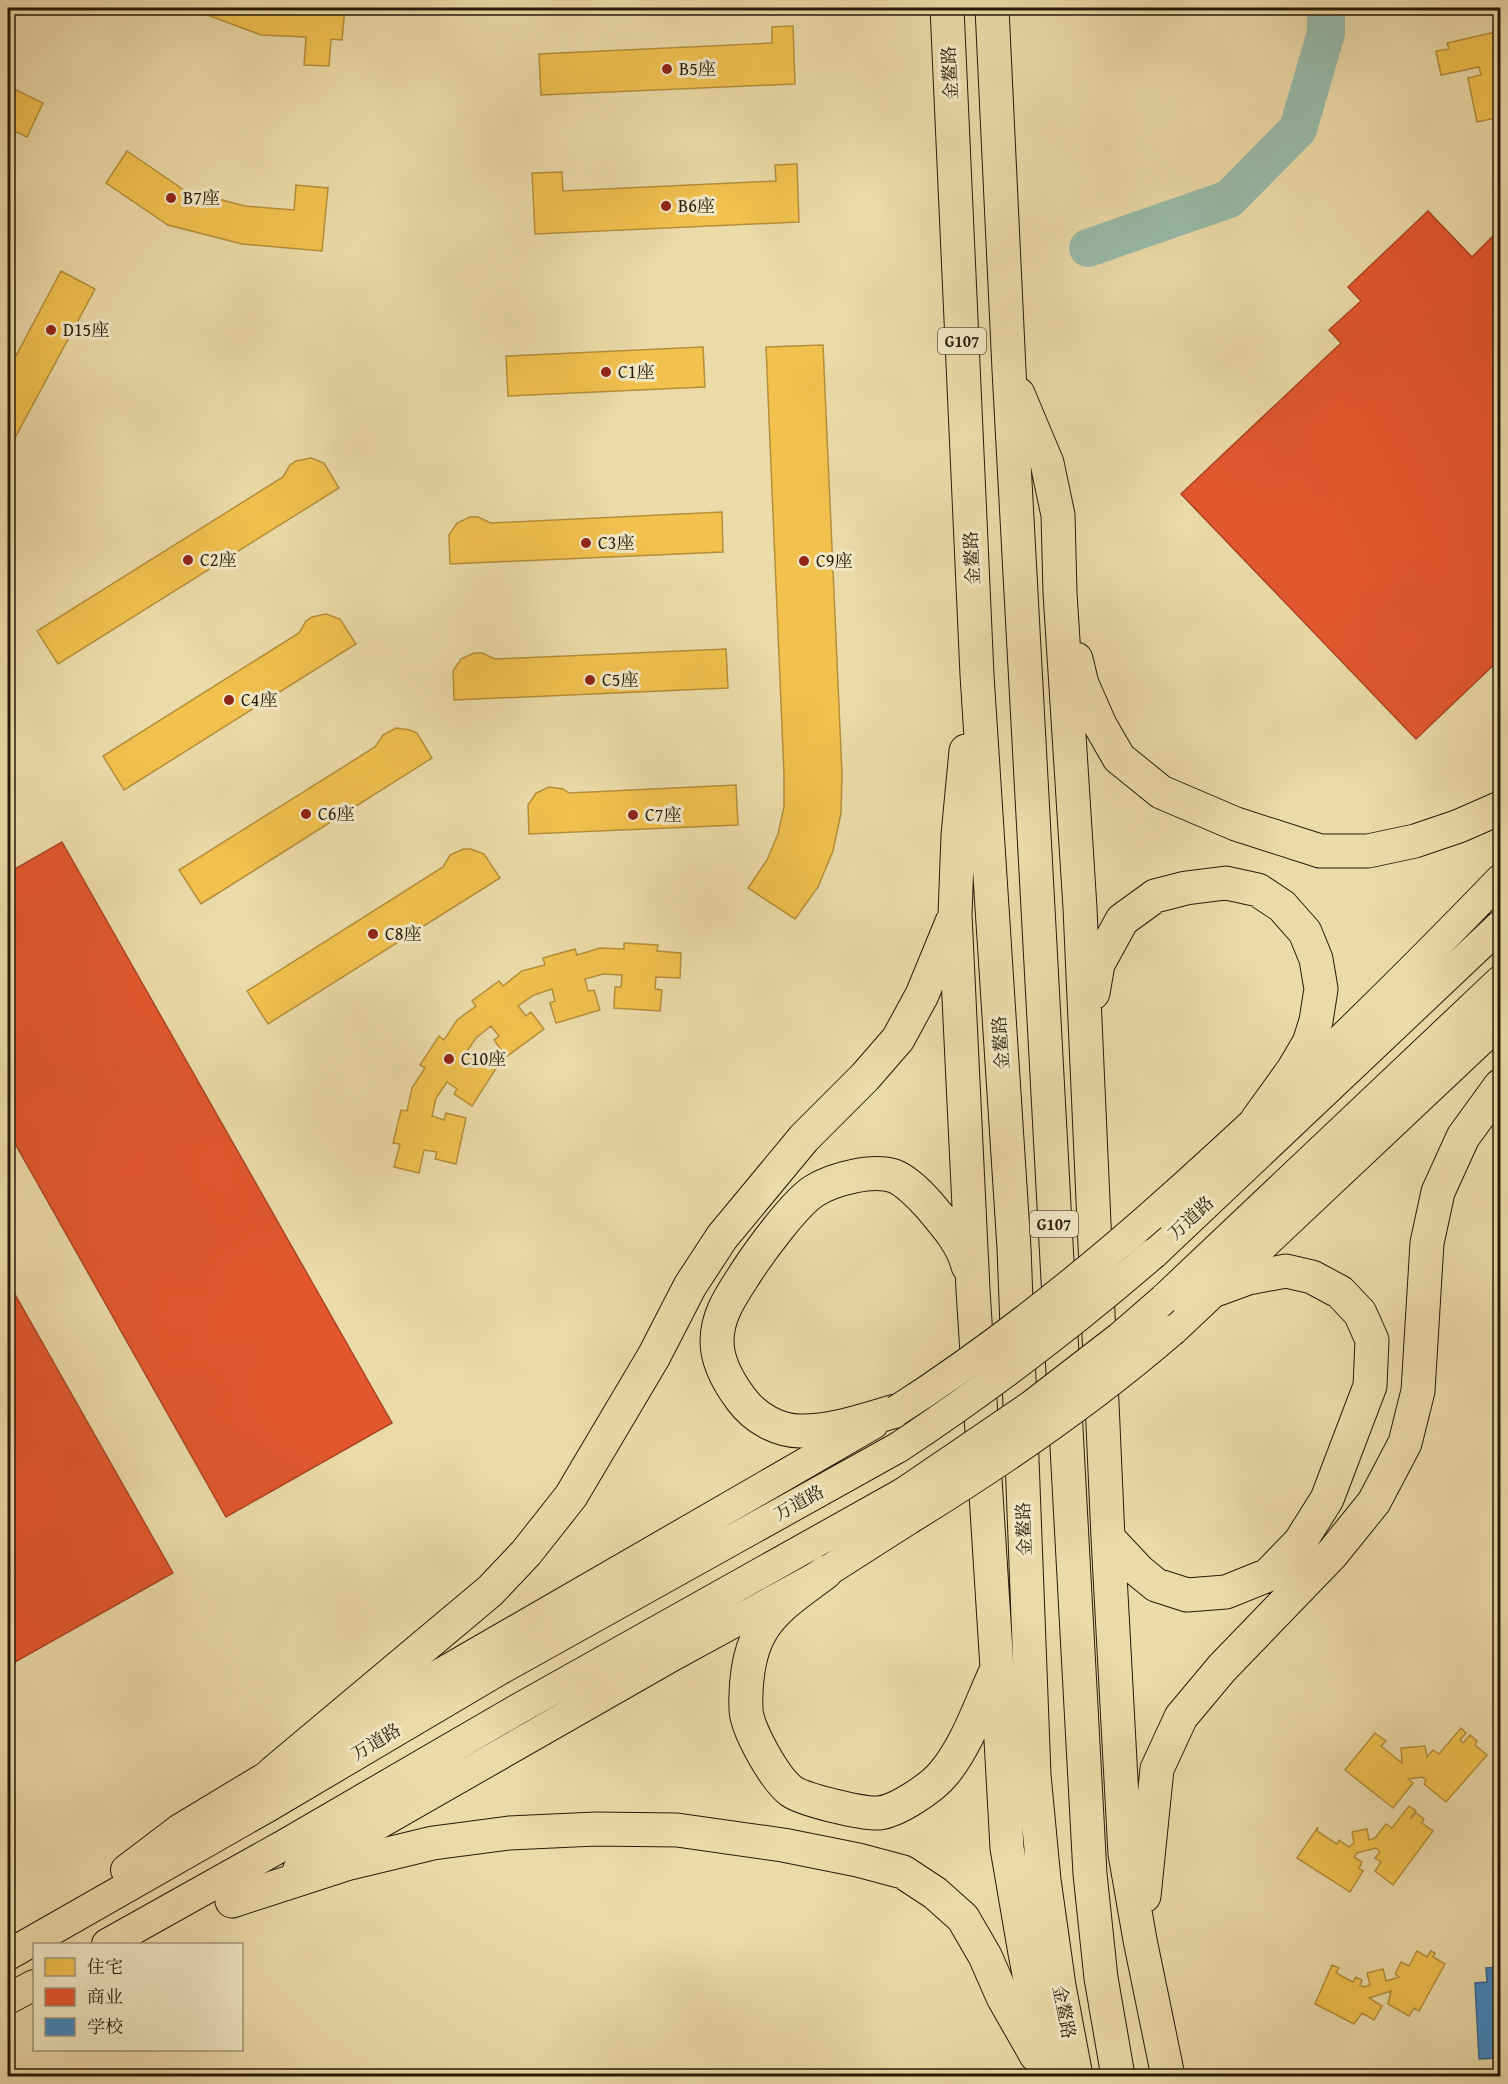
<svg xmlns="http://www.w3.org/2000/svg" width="1508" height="2084" font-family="'Gentium Book Plus','Noto Serif SC',serif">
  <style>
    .homes { fill: #f2c14e; stroke: #b58f3a; stroke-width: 1.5 }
    .shops { fill: #e4572e; stroke: #ab4523; stroke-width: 1.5 }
    .schools { fill: #3f88c5; stroke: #38678d; stroke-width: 1.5 }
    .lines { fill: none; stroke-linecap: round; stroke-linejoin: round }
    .river { stroke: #98bbaa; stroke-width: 38 }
    .major-casing { stroke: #261a0a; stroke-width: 32 }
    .highway-casing { stroke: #261a0a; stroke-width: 35 }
    .major { stroke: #ebdba8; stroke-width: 30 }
    .highway { stroke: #ebdba8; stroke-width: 33 }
    .major-bridge-casing { stroke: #261a0a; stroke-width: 32; stroke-linecap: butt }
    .major-bridge { stroke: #ebdba8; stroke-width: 30 }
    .poi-dot { fill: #8f2418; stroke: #f2e8c6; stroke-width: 2 }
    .labels { text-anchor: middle; stroke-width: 6; stroke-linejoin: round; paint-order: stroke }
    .shield { fill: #f2e8c6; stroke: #635842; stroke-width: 1.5 }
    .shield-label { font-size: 16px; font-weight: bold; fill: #261a0a }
    .poi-label { font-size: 18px; fill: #261a0a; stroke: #f2e8c6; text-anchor: start }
    .street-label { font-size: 18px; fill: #261a0a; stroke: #f2e8c6 }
  </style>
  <rect width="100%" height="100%" fill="#ebdba8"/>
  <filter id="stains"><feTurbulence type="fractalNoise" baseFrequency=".00333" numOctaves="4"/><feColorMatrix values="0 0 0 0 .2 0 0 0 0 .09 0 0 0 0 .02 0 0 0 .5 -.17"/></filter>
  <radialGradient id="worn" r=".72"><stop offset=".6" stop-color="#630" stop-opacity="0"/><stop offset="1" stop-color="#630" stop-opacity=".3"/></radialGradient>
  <path class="homes" d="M 192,8 L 345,8 L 342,40 L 331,39 L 329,66 L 304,65 L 306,37 L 261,35 L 191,9 Z
    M 793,26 L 795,84 L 541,95 L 539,54 L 772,43 L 772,27 Z
    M 1500,31 L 1500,117 L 1477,122 L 1468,78 L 1481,75 L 1479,67 L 1441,75 L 1436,51 L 1449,49 L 1447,43 Z
    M 8,86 L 43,103 L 27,137 L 8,128 Z
    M 127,151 L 184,190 L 245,206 L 294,210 L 296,185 L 328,188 L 322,251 L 242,244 L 168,225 L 106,183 Z
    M 797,164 L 799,222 L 535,234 L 532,173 L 562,172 L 563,191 L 776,181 L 775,165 Z
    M 61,271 L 95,289 L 8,451 L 8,371 Z
    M 823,345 L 842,774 L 841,813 L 833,851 L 818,887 L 795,919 L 748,888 L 767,860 L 778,834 L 784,807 L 784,775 L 766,347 Z
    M 703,347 L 705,387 L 508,396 L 506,356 Z
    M 311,458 L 324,463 L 339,488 L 58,664 L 37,631 L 283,477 L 290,465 L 296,461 Z
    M 722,512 L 723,552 L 450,564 L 449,535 L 457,523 L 470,517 L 478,517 L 491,523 Z
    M 326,614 L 340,619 L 356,644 L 124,790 L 103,756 L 299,633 L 306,621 L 312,617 Z
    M 726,649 L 728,688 L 454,700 L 453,671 L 461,659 L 474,653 L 482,653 L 495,659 Z
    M 396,728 L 410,730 L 417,733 L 432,758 L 201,904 L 179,870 L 375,747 L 383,735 Z
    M 736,785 L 738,825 L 529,834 L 528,805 L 536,793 L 549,787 L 563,789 L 569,793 Z
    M 463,849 L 471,849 L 484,854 L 500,878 L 268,1024 L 247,991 L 443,867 L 450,855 Z
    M 624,943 L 658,945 L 657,951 L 681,953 L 680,978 L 656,977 L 655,989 L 662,990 L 660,1011 L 614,1008 L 615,987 L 621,987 L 622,975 L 603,974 L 585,979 L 588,991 L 594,990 L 600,1010 L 556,1023 L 550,1003 L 555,1001 L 552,989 L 534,995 L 518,1006 L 526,1016 L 531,1012 L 544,1029 L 506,1057 L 494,1040 L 499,1036 L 491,1026 L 476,1038 L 465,1054 L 476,1061 L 479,1055 L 497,1067 L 472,1106 L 454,1094 L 457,1089 L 447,1082 L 436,1098 L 432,1116 L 444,1120 L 446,1113 L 466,1118 L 456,1164 L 435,1159 L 437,1152 L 424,1150 L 419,1173 L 394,1167 L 400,1144 L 393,1143 L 401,1110 L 407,1111 L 412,1088 L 425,1068 L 420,1065 L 439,1036 L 444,1040 L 457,1020 L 476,1006 L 472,1001 L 499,981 L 503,986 L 522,971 L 545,965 L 543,958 L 575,949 L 577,955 L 600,948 L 624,949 Z
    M 1461,1728 L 1466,1733 L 1460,1740 L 1463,1743 L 1470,1735 L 1477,1741 L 1475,1745 L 1487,1755 L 1446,1802 L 1424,1784 L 1426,1780 L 1422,1777 L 1408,1779 L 1413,1783 L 1393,1808 L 1345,1770 L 1375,1733 L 1386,1741 L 1381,1746 L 1402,1763 L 1401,1748 L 1425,1746 L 1427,1757 L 1433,1750 L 1439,1754 Z
    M 1409,1806 L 1416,1811 L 1410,1819 L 1416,1813 L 1424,1819 L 1422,1823 L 1433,1831 L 1393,1885 L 1375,1871 L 1381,1862 L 1375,1858 L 1380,1852 L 1376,1848 L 1357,1853 L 1354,1857 L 1362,1862 L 1359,1868 L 1363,1871 L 1350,1892 L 1297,1858 L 1318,1827 L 1317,1831 L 1337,1844 L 1339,1840 L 1349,1847 L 1354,1843 L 1352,1832 L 1367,1829 L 1369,1840 L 1375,1838 L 1386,1824 L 1392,1828 Z
    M 1417,1951 L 1427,1957 L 1431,1951 L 1435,1953 L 1433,1957 L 1445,1964 L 1419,2011 L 1414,2008 L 1409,2016 L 1388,2004 L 1391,1991 L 1369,1998 L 1382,2006 L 1374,2020 L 1362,2013 L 1354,2024 L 1315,2004 L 1332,1965 L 1339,1968 L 1336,1973 L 1353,1982 L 1356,1977 L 1362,1980 L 1360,1985 L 1364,1987 L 1370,1985 L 1367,1973 L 1383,1969 L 1386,1981 L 1399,1977 L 1395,1974 L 1401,1962 L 1409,1966 Z"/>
  <path class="shops" d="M 1428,211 L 1472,257 L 1493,236 L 1500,244 L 1500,659 L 1416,739 L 1181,494 L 1341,343 L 1329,330 L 1361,301 L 1348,287 Z
    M 62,842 L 392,1423 L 226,1517 L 8,1131 L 8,873 Z
    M 8,1282 L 173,1573 L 8,1666 Z"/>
  <path class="schools" d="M 1500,1967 L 1500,2058 L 1479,2059 L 1475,1983 L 1487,1982 L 1486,1968 Z"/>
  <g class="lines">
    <path class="river" d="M 1088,248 L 1229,199 L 1298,129 L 1326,33 L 1326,8"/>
    <defs>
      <path id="major" d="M 1151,1216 C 1272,1109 1388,996 1500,880
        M 1153,1254 L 1500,926
        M 1164,1299 L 1500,981
        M 1173,1330 L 1500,1022
        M 126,1870 L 180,1829 L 369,1715 L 873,1424
        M 298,1870 L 672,1656 L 826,1572 L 909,1519
        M 107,1944 L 284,1845 L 518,1709 L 905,1492
        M 8,1955 L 269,1806 L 499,1670 L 899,1447
        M 8,1999 L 34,1985"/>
      <path id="highway" d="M 947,8 L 977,675 L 1014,1248 L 1034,1775 L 1044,1880 L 1059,1986 L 1076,2076
        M 992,8 L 1009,370 L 1090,1874 L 1101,1978 L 1118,2076
        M 1018,394 L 1047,463 L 1058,515 L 1060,593 L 1080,908 L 1108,1538 L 1125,1854 L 1140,1940 L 1168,2076
        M 1076,659 L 1082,684 L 1100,725 L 1119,758 L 1161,792 L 1236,824 L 1320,851 L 1368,851 L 1415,841 L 1459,826 L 1500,808
        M 966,751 L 958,835 L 955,915 L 973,1290 L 997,1668 L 1007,1848 L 1025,1953 L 1049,2076
        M 1093,993 L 1098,964 L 1122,920 L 1155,896 L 1186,888 L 1226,883 L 1258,890 L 1282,906 L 1305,932 L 1316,959 L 1321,989 L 1316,1021 L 1309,1043 L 1293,1070 L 1257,1120
        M 896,1411 C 866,1419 835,1431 803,1431 C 779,1432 755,1418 741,1399 C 729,1383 717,1362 717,1341 C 717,1314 733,1293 747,1271 C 760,1251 795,1203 814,1191 C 833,1179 872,1169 894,1176 C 905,1180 921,1196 929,1205 C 944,1223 962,1242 968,1266
        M 1108,1538 L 1139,1571 L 1156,1585 L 1187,1595 L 1226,1592 L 1268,1575 L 1300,1542 L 1327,1499 L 1370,1386 L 1372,1340 L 1360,1313 L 1340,1292 L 1312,1277 L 1286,1271 L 1248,1278 L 1218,1289
        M 826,1572 C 803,1590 774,1607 760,1633 C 748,1654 745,1685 746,1709 C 746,1728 775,1779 791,1791 C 804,1800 862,1814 879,1813 C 897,1811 932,1788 944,1773 C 967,1745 980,1706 995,1673
        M 273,1773 L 490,1591 L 526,1553 L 571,1496 L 654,1356 L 690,1286 L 722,1237 L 804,1138 L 865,1077 L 898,1039 L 922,995 L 952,922
        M 1144,1896 L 1157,1769 L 1181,1717 L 1222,1668 L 1332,1554 L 1374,1502 L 1405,1443 L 1418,1391 L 1427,1243 L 1438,1192 L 1463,1137 L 1500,1086
        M 232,1901 L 346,1864 L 433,1843 L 509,1833 L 596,1829 L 677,1830 L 783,1845 L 858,1860 L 903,1872 L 935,1893 L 963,1918 L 985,1956 L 1003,1997 L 1036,2055"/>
    </defs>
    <use href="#major" class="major-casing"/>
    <use href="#highway" class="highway-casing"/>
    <use href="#major" class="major"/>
    <use href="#highway" class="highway"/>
    <defs>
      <path id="major-bridge" d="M 896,1411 C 987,1353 1070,1287 1151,1216
        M 899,1447 C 988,1388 1072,1324 1153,1254
        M 905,1492 L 1031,1406 L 1119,1338 L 1164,1299
        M 909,1519 C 1002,1462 1090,1402 1173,1330"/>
    </defs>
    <use href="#major-bridge" class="major-bridge-casing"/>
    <use href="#major-bridge" class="major-bridge"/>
  </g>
  <g class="poi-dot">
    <circle cx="667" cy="69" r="6"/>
    <circle cx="171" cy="198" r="6"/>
    <circle cx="666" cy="206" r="6"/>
    <circle cx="51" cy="330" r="6"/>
    <circle cx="606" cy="372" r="6"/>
    <circle cx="586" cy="543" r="6"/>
    <circle cx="188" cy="560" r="6"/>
    <circle cx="804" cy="561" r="6"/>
    <circle cx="590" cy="680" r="6"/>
    <circle cx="229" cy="700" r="6"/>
    <circle cx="306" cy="814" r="6"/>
    <circle cx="633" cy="815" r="6"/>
    <circle cx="373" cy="934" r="6"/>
    <circle cx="449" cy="1059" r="6"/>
  </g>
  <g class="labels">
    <g class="shield">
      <rect x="938" y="328" width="48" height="26" rx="4.5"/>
      <rect x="1030" y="1211" width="48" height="26" rx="4.5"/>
    </g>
    <g class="shield-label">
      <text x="962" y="347">G107</text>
      <text x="1054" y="1230">G107</text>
    </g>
    <g class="poi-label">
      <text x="679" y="75">B5座</text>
      <text x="183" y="204">B7座</text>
      <text x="678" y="212">B6座</text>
      <text x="63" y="336">D15座</text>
      <text x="618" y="378">C1座</text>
      <text x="598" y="549">C3座</text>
      <text x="200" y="566">C2座</text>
      <text x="816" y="567">C9座</text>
      <text x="602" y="686">C5座</text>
      <text x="241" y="706">C4座</text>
      <text x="318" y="820">C6座</text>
      <text x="645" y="821">C7座</text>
      <text x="385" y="940">C8座</text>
      <text x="461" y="1065">C10座</text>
    </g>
    <g class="street-label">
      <text transform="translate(950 73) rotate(-93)" y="6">金鳌路</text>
      <text transform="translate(972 558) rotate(-93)" y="6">金鳌路</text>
      <text transform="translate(1001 1043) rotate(-94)" y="6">金鳌路</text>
      <text transform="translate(1191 1218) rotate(-43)" y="6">万道路</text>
      <text transform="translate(799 1503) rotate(-29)" y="6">万道路</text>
      <text transform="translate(1024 1529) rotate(-92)" y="6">金鳌路</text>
      <text transform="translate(376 1742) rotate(-31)" y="6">万道路</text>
      <text transform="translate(1064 2012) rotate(79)" y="6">金鳌路</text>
    </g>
  </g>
  <rect width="1508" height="2084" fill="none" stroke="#ebdba8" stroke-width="30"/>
  <rect x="9" y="9" width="1490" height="2066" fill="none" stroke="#261a0a" stroke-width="3"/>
  <rect x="15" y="15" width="1478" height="2054" fill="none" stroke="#261a0a" stroke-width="1.5"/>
  <rect x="33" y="1943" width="210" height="108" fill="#f2e8c6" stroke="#a0967b" stroke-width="1.5"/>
  <rect x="45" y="1958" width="30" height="18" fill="#f2c14e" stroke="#a0967b" stroke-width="1.5"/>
  <text x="87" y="1973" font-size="18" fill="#261a0a">住宅</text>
  <rect x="45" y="1988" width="30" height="18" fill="#e4572e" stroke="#a0967b" stroke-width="1.5"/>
  <text x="87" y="2003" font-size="18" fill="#261a0a">商业</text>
  <rect x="45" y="2018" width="30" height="18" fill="#3f88c5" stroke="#a0967b" stroke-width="1.5"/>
  <text x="87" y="2033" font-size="18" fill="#261a0a">学校</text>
  <rect width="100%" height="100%" filter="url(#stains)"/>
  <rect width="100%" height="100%" fill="url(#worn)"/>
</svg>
